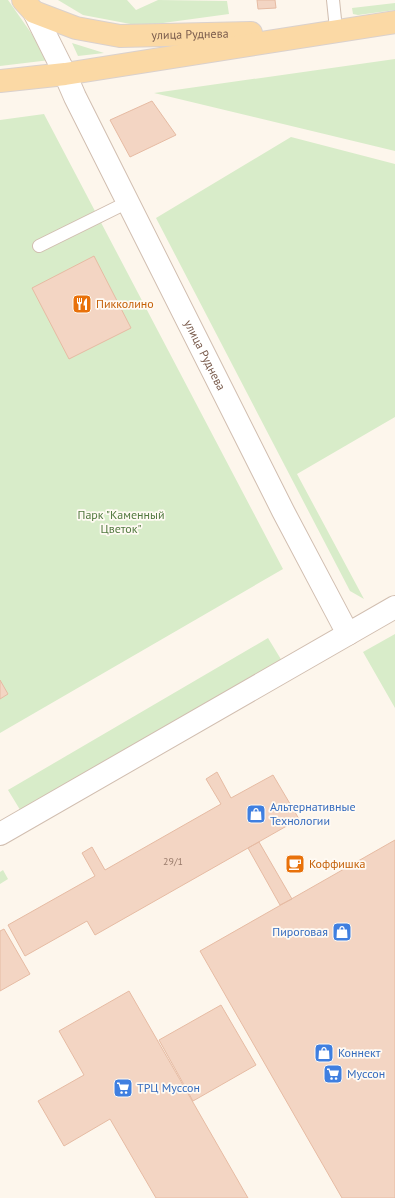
<svg xmlns="http://www.w3.org/2000/svg" width="395" height="1198" font-family="'PT Sans',sans-serif">
  <style>
    .green { fill: #d8ecc9 }
    .building { fill: #f3d5c3; stroke: #e6bba3 }
    .lines { fill: none; stroke-linecap: round; stroke-linejoin: round }
    .service-casing { stroke: #d1beb0; stroke-width: 14 }
    .minor-casing { stroke: #d1beb0; stroke-width: 24 }
    .tertiary-casing { stroke: #d1beb0; stroke-width: 24 }
    .primary-casing { stroke: #dad1cd; stroke-width: 24 }
    .service { stroke: #fff; stroke-width: 12 }
    .minor { stroke: #fff; stroke-width: 22 }
    .tertiary { stroke: #fff; stroke-width: 22 }
    .primary { stroke: #fbd9a5; stroke-width: 22 }
    .labels { text-anchor: middle; stroke-width: 3.5; stroke-linejoin: round; paint-order: stroke }
    .number-label { font-size: 10px; fill: #987a6a }
    .street-label { font-size: 12px; fill: #7a5c4d; stroke: #fffaf3 }
    .food-label { font-size: 12px; fill: #c56008; stroke: #fffaf3; text-anchor: start }
    .park-label { font-size: 12px; fill: #537a41; stroke: #fffaf3 }
    .shop-label { font-size: 12px; fill: #366cbe; stroke: #fffaf3; text-anchor: start }
  </style>
  <rect width="100%" height="100%" fill="#fdf6ec"/>
  <path class="green" d="M 0,0 L 8,0 L 50,60 L 0,66 Z
    M 58,0 L 127,0 L 136,10 L 158,0 L 227,1 L 229,14 L 141,26 L 83,15 Z
    M 395,3 L 395,10 L 358,15 L 353,14 L 352,8 Z
    M 72,43 L 104,53 L 78,56 Z
    M 395,59 L 395,151 L 154,93 Z
    M 44,114 L 283,569 L 0,733 L 0,120 Z
    M 291,137 L 395,164 L 395,417 L 297,474 L 364,599 L 350,591 L 156,218 Z
    M 395,634 L 395,708 L 363,652 Z
    M 268,638 L 282,661 L 22,813 L 8,790 Z
    M 3,870 L 8,879 L 0,884 L 0,872 Z"/>
  <path class="building" d="M 257,0 L 275,0 L 276,8 L 258,9 Z
    M 152,101 L 176,135 L 130,157 L 110,120 Z
    M 94,256 L 131,328 L 69,359 L 32,288 Z
    M 0,680 L 8,694 L 0,699 Z
    M 217,772 L 231,798 L 273,775 L 299,819 L 95,935 L 87,921 L 25,956 L 8,925 L 95,876 L 82,853 L 92,847 L 105,870 L 221,804 L 206,779 Z
    M 395,840 L 395,1198 L 342,1198 L 200,951 Z
    M 259,842 L 292,899 L 280,905 L 248,848 Z
    M 4,929 L 30,974 L 0,991 L 0,931 Z
    M 129,991 L 248,1198 L 156,1198 L 110,1119 L 64,1146 L 38,1101 L 84,1075 L 59,1031 Z
    M 221,1005 L 256,1065 L 193,1101 L 159,1040 Z"/>
  <g class="lines">
    <defs>
      <path id="service" d="M 333,0 L 336,29
        M 39,246 L 128,202"/>
      <path id="minor" d="M 34,12 L 65,74"/>
      <g id="tertiary">
        <path id="s1" d="M 65,74 L 75,97 L 283,511 L 348,634"/>
        <path d="M 0,834 L 395,607"/>
      </g>
      <g id="primary">
        <path id="s2" d="M 23,0 L 34,12 L 76,28 L 120,36 L 251,33"/>
        <path d="M 0,81 L 65,74 L 395,22"/>
      </g>
    </defs>
    <use href="#service" class="service-casing"/>
    <use href="#minor" class="minor-casing"/>
    <use href="#tertiary" class="tertiary-casing"/>
    <use href="#primary" class="primary-casing"/>
    <use href="#service" class="service"/>
    <use href="#minor" class="minor"/>
    <use href="#tertiary" class="tertiary"/>
    <use href="#primary" class="primary"/>
  </g>
  <defs>
    <symbol id="restaurant-square" viewBox="-11 -11 22 22"><rect x="-9" y="-9" width="18" height="18" rx="4" fill="#e8710a" stroke="#fffaf3"/><path d="M-5-6h1v4h1v-4h1v4h1v-4h1v5L-1.5 .5V6h-2V.5L-5-1ZM5-6V6H3V1.5H1.5Q1.5-4 5-6Z" fill="#fff"/></symbol>
    <symbol id="shop-square" viewBox="-11 -11 22 22"><rect x="-9" y="-9" width="18" height="18" rx="4" fill="#3f7fe0" stroke="#fffaf3"/><path d="M-5-2.5h2.3a2.7 3.5 0 0 1 5.4 0H5L5.5 6h-11ZM-1.5-2.5h3a1.5 2.3 0 0 0-3 0Z" fill="#fff"/></symbol>
    <symbol id="cafe-square" viewBox="-11 -11 22 22"><rect x="-9" y="-9" width="18" height="18" rx="4" fill="#e8710a" stroke="#fffaf3"/><path d="M-5.5-4.5H6V0H3Q3 3.5 0 3.5H-2.5Q-5.5 3.5-5.5 0ZM3-3.2v2h1.7v-2ZM-6 4.5H4V6H-6Z" fill="#fff"/></symbol>
    <symbol id="supermarket-square" viewBox="-11 -11 22 22"><rect x="-9" y="-9" width="18" height="18" rx="4" fill="#3f7fe0" stroke="#fffaf3"/><path d="M-6-5.5h2.5l.6 2H6L4.5 2H-2.5L-4.4-4H-6ZM-1.5 3.2a1.3 1.3 0 1 0 .1 0ZM3 3.2a1.3 1.3 0 1 0 .1 0Z" fill="#fff"/></symbol>
  </defs>
  <g fill-rule="evenodd">
    <use href="#restaurant-square" x="71" y="293" width="22" height="22"/>
    <use href="#shop-square" x="245" y="803" width="22" height="22"/>
    <use href="#cafe-square" x="284" y="853" width="22" height="22"/>
    <use href="#shop-square" x="331" y="921" width="22" height="22"/>
    <use href="#shop-square" x="313" y="1042" width="22" height="22"/>
    <use href="#supermarket-square" x="322" y="1063" width="22" height="22"/>
    <use href="#supermarket-square" x="112" y="1077" width="22" height="22"/>
  </g>
  <g class="labels">
    <g class="number-label">
      <text x="173" y="865">29/1</text>
    </g>
    <g class="street-label">
      <text dy="4" stroke="none"><textPath href="#s2" startOffset="176">улица Руднева</textPath></text>
      <text dy="4" stroke="none"><textPath href="#s1" startOffset="314">улица Руднева</textPath></text>
    </g>
    <g class="food-label">
      <text x="96" y="308">Пикколино</text>
      <text x="309" y="868">Коффишка</text>
    </g>
    <g class="park-label">
      <text x="121" y="519">Парк "Каменный<tspan x="121" dy="14">Цветок"</tspan></text>
    </g>
    <g class="shop-label">
      <text x="270" y="811">Альтернативные<tspan x="270" dy="14">Технологии</tspan></text>
      <text x="328" y="936" text-anchor="end">Пироговая</text>
      <text x="338" y="1057">Коннект</text>
      <text x="347" y="1078">Муссон</text>
      <text x="137" y="1092">ТРЦ Муссон</text>
    </g>
  </g>
</svg>
